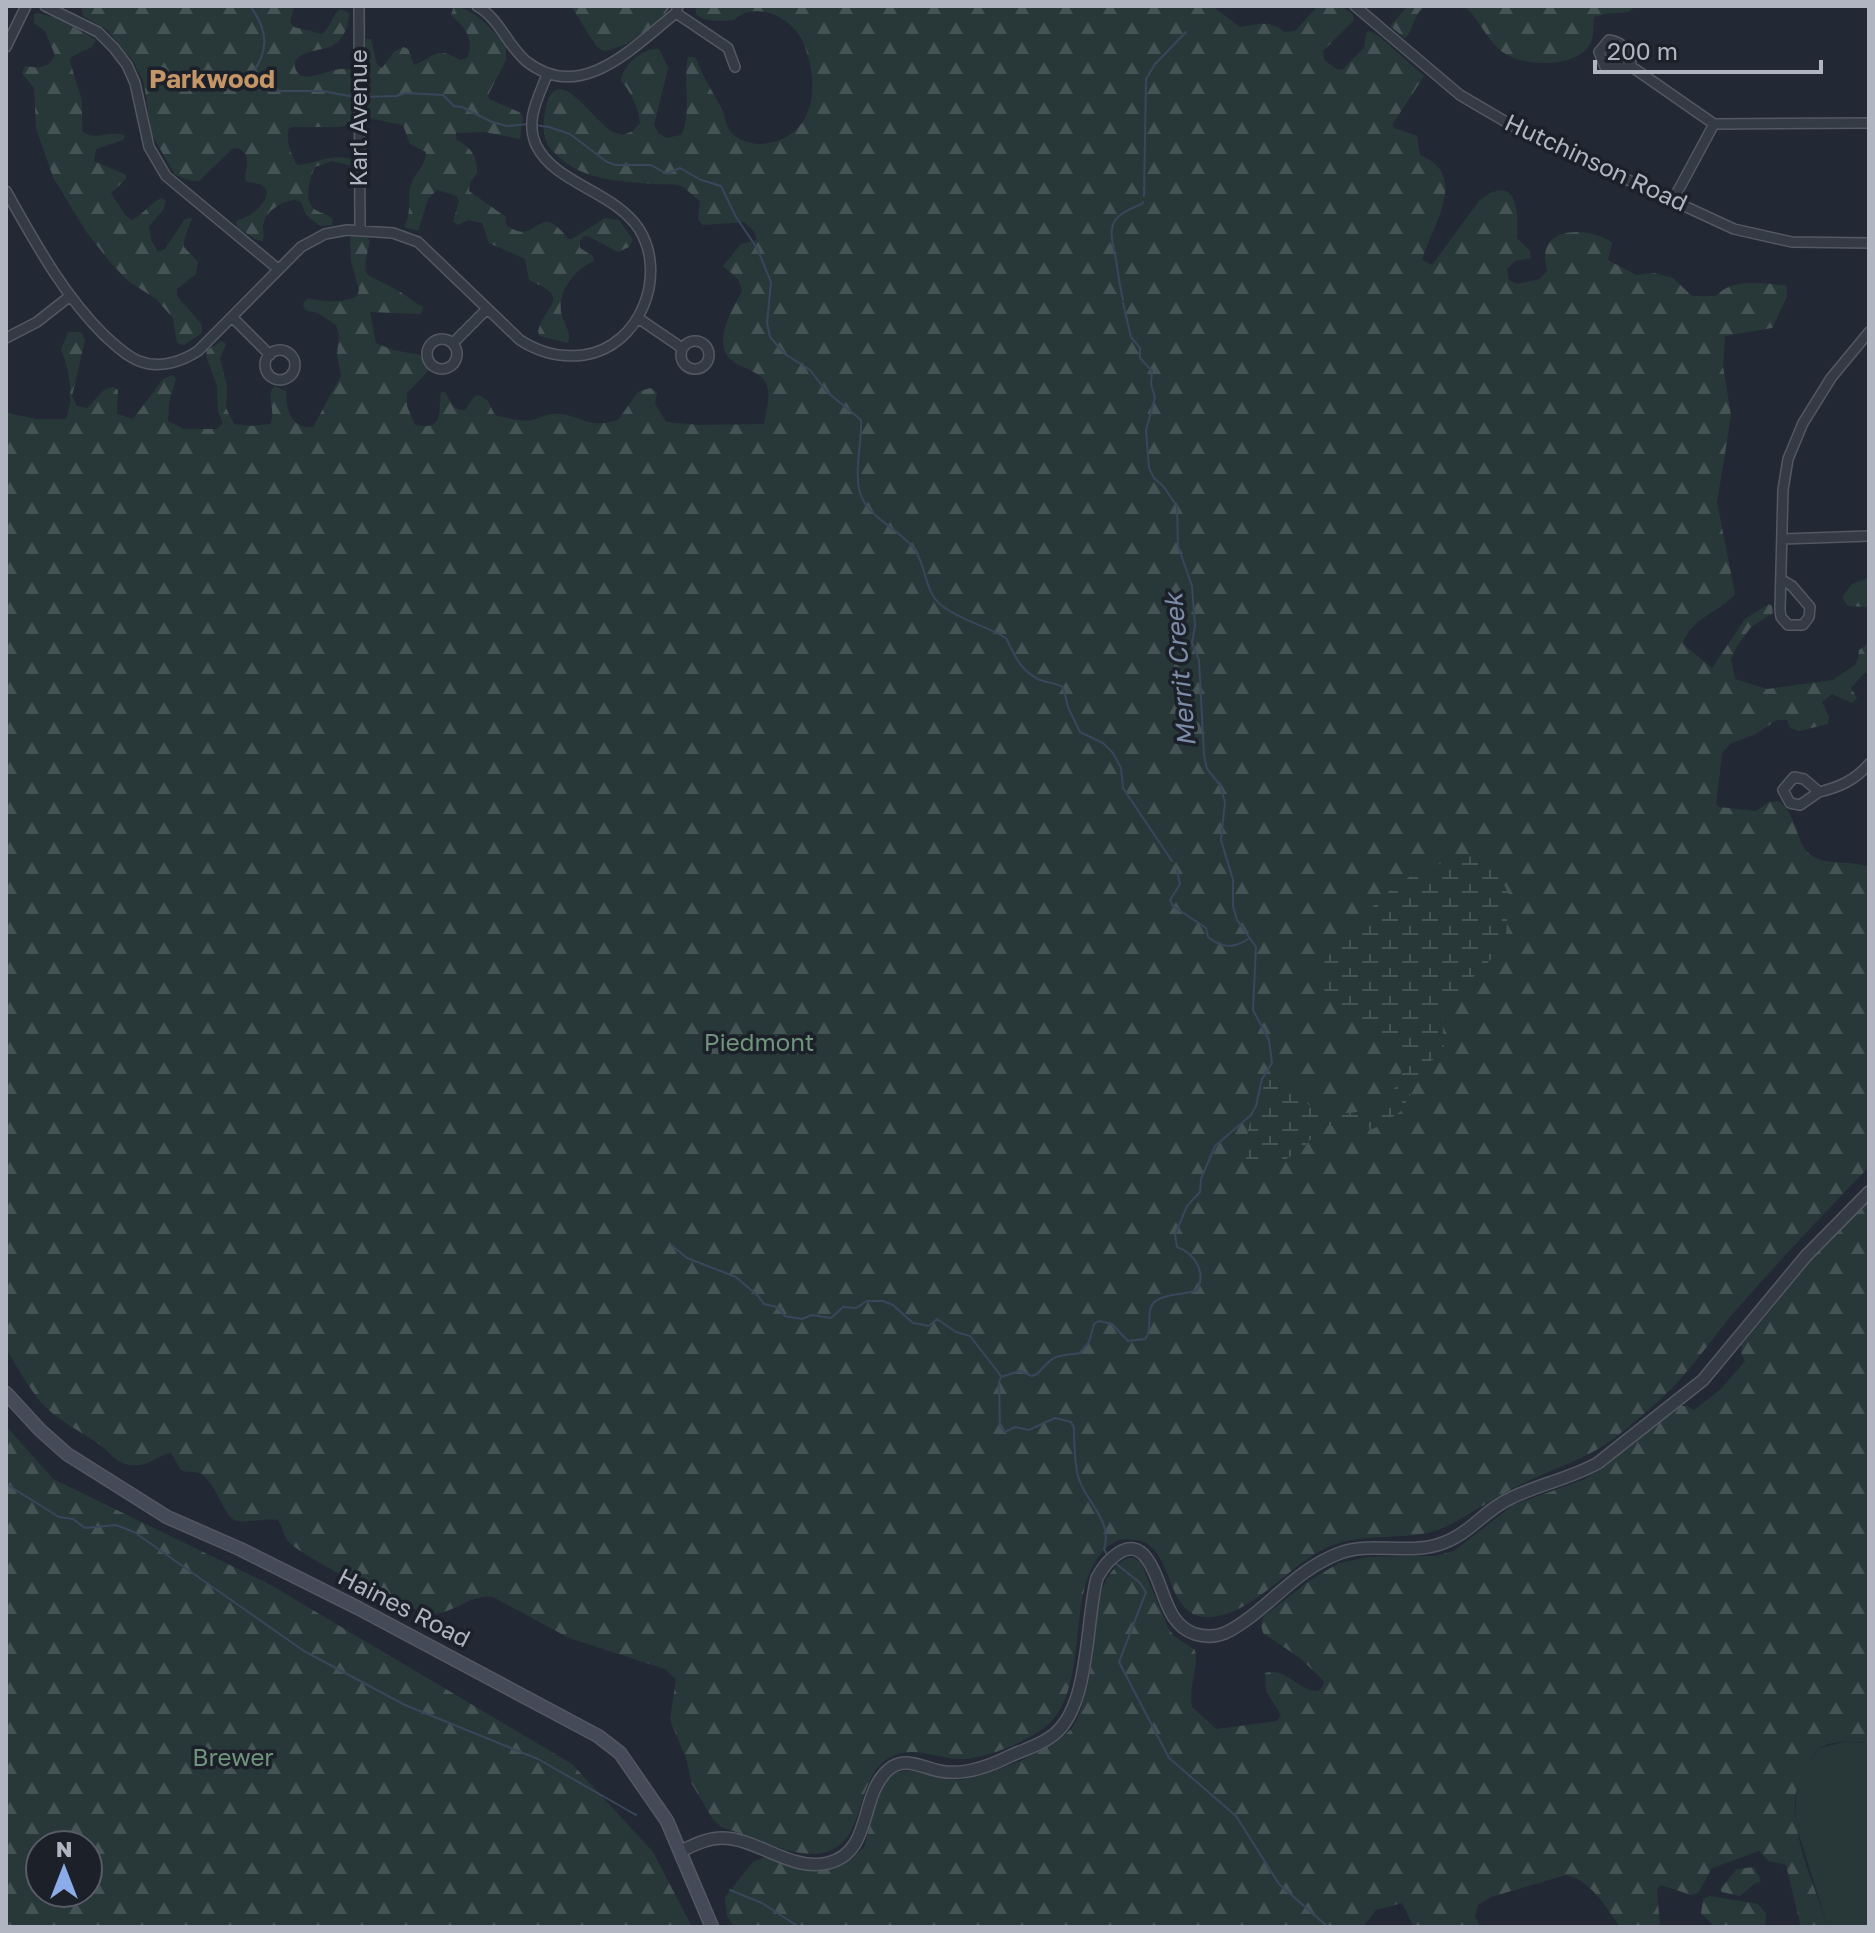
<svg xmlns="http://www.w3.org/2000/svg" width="1875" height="1933" font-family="'Golos Text',sans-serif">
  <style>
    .green { fill: #283839 }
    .forest { fill: url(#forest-firs); fill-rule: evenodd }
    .wetland { fill: url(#wetland-marsh) }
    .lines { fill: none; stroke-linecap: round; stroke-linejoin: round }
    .stream { stroke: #39465b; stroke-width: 2 }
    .minor-casing { stroke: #535862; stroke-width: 12 }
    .tertiary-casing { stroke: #535862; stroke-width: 14 }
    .secondary-casing { stroke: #535862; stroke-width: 15 }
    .minor { stroke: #353b45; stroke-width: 9 }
    .tertiary { stroke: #353b45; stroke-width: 11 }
    .secondary { stroke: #444a57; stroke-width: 12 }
    .labels { text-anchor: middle; stroke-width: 7; stroke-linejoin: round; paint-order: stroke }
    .street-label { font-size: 24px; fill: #b0b5c1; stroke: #1b2029 }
    .park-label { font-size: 24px; fill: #71947c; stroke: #1b2029 }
    .neighbourhood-label { font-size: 26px; font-weight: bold; fill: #c49567; stroke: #1b2029 }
    .water-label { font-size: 26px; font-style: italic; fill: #7c8ba6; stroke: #1b2029 }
  </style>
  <defs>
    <pattern id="forest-firs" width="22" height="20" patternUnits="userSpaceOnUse" patternTransform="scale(2)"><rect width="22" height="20" fill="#283839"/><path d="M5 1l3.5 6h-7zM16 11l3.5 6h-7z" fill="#455354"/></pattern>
    <pattern id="wetland-marsh" width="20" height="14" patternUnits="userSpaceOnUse" patternTransform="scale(2)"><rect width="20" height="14" fill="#283839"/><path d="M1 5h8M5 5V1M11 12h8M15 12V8" fill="none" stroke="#455354"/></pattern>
  </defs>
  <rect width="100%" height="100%" fill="#222934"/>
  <path class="green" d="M 1844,1742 L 1869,1743 L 1869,1927 L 1828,1927 L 1795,1822 L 1797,1783 L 1802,1770 L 1820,1748 Z"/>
  <path class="forest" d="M 81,6 L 294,6 L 290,22 L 294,27 L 322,34 C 332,27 331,14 341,9 L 349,13 C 349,26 344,39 332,46 C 322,51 285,51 297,72 C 305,86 337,63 351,70 L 352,123 L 341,127 L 294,127 L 289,128 C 285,140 291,155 297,165 C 318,164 334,151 355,161 L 352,166 L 332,161 L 315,167 C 310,178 302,202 316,210 C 322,214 328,214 333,220 L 332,225 L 320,226 L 306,215 L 301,202 L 295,200 C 281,201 263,212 263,228 C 263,232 264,236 263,241 L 257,240 L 237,227 L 236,221 C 242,218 249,217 254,212 C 272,197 272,183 247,182 L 245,179 C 246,166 252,155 238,148 L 232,149 L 199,181 L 192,181 L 175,175 L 151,133 L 144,83 L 133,61 L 107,30 L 83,16 Z
    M 454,6 C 475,9 492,30 506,45 L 506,60 L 488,95 L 489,99 L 519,112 L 523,116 L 520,139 L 484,132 L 456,133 L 456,140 C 471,146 478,158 477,173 L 470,182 L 469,191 L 506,217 L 506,225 C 539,249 537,197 568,239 L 572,239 L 605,218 L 619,220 L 633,240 L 629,247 L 618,252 L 588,236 L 584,236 L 580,241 L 580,248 L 593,256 L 594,261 C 575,269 558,290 561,312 C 563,324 572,331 568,343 L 540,336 L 538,332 C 544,304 574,299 529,280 L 525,259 L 489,243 L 482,223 L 468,220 L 458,225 L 453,221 L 459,202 L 457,196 L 437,190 L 428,199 L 418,231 L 404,227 C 413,212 406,197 412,182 C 417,171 426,165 426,152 L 410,144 L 403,125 L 368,118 L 366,111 L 366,39 L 371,39 L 377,65 L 382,68 L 394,52 L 403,47 L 408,49 L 414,65 C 435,58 434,45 460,60 L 467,58 C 476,40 464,26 451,15 Z
    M 571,6 L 671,6 C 658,25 627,48 604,51 L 596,46 Z
    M 696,6 L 1212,6 L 1240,27 C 1260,25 1267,19 1285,32 L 1295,31 L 1318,6 L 1342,6 L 1353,15 L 1354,20 L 1323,51 L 1324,60 L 1338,70 L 1343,69 L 1364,48 L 1366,33 L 1369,31 L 1380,37 L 1424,76 L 1392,125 L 1394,128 L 1417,136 L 1420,155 C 1470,175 1432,225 1422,260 L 1432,265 L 1479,201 C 1516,171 1519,210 1517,238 L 1530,251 L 1531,258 L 1515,261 L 1507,269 L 1509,280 L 1517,284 L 1540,279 L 1547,271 C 1546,262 1543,253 1548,245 C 1558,225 1599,231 1612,243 L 1608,260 L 1636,275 L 1654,273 L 1673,278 L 1692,296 L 1716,296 C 1733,277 1763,284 1786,285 L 1787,297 L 1772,328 L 1725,336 L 1723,366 L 1731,416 L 1717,502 L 1735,594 C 1719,613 1690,618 1683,644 L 1712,668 L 1745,619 L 1769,604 L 1772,606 L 1773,613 L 1751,627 L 1737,646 L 1731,659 L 1735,679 L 1767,689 L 1833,680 L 1855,665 L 1858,659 L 1859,650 L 1869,643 L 1869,672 L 1864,673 L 1851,688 L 1857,698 L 1852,703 L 1832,694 L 1822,702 L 1829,717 L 1828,724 L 1799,731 L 1790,728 L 1787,720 L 1777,720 L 1754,735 L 1731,743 L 1722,753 L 1716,804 L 1719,807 L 1756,811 L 1769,802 L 1778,801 C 1799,815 1794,844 1812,856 C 1828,866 1852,860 1869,867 L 1869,1167 C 1824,1213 1779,1261 1736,1310 C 1717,1332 1701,1356 1682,1377 C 1664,1398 1634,1423 1612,1440 C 1582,1461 1546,1471 1514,1488 C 1492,1499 1459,1522 1438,1530 C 1405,1541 1365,1532 1330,1546 C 1292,1562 1259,1608 1218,1616 C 1161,1628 1178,1543 1135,1540 C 1126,1539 1120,1538 1113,1543 C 1063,1575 1091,1670 1055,1717 C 1039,1738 990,1757 964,1759 C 941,1760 917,1746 895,1755 C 852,1772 870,1839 826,1852 C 795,1861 751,1835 721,1827 L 712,1818 L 692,1784 L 686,1758 L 670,1720 L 676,1679 L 665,1669 L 569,1638 L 493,1597 C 472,1593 456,1612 434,1614 C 415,1615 304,1558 289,1542 C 283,1536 283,1527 278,1520 C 266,1518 241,1524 234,1520 C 220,1509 216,1481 199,1473 C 194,1471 187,1473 181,1470 L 171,1453 C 156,1455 150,1467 131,1465 C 117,1464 111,1453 100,1445 C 81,1431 56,1420 40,1401 C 27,1385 17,1366 6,1349 L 6,413 L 37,419 L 66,419 C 74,399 70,370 61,350 L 68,332 L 81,332 L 85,340 L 72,396 L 77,406 L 87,408 L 104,390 L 113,387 L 118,390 L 117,414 L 133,419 L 163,379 L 173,375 L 176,379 L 169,403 L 168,421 L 184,429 L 217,429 L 223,423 L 218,411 L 217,386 L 206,356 L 207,350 L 222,341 L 226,344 L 220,358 L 227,387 L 226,408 L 234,424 L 251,426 L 270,424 C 277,411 265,397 274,386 L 286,391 C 286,410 291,429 313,427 L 341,376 L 337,355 L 339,334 L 336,325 L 318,313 L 305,310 L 303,304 L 308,298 C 324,302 342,304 357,296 L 359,290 L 351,261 L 350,236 L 366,236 L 370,241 C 360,283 365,271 395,289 C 405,294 413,302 423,307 L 421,314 L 370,312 L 376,343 L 393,350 L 420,355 L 430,369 L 407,393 L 407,406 L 415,425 C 445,431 438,412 441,392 L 445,392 C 451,401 452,411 465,410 L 474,397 L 478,395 L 487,400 L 495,415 C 506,418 521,422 533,420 C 541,418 548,413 557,414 C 584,415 585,430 618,420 L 638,392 L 650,388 L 657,392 L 655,404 L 666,422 L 700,425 L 764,424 C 766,411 773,392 764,380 C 759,373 745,368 737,364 C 708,348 732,311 742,291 L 738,279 L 723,266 L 741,244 L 757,240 L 754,231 L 744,222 L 703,225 L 698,220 L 700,201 C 694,197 687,189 681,186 C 674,183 663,185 656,184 C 616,181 578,181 550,148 C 544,140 543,130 544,120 C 551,51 590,118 611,131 C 615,133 619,134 623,135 L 633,131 L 640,123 C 639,109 630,90 621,81 C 623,65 643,47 659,49 L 668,68 L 654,125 L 658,133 L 666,138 L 681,135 C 692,118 683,79 688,57 L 694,57 L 697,61 C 704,79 714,94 723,111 C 725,116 725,123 728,128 C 734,139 749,144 760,144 C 816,141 822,83 802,40 C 790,16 754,0 734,20 C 722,21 706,23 696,14 Z
    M 1408,6 L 1425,6 C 1413,15 1414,29 1405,38 L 1390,26 Z
    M 1464,6 L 1635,6 L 1629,12 L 1604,14 L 1594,17 C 1593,25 1594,36 1591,42 C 1578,70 1519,67 1500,50 C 1485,37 1478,17 1464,6 Z
    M 38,13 L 60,19 L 96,40 L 92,47 L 71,57 L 70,62 L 82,101 L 82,131 C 95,143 111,128 125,136 L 123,140 L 96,149 L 94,161 L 126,175 L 126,179 L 111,193 L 125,215 L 132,220 C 144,214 151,202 162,198 L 166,201 L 163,210 L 149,226 L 151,240 L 158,252 L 165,249 L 185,219 L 192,218 L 184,240 L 184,247 L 198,262 L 196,274 L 177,289 L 177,296 L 202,325 L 202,333 L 184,345 L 177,343 L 173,318 L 156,299 L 128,281 L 110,262 L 85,230 L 53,177 L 36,128 L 34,88 L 22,73 L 25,66 C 39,68 47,70 55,55 L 45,31 L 34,23 L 34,14 Z
    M 1869,578 L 1869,607 L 1848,606 L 1842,597 L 1852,584 Z
    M 1869,1201 L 1869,1743 C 1854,1742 1834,1739 1820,1748 C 1816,1751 1812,1758 1809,1762 C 1774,1806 1814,1881 1828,1927 L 1801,1927 L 1786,1865 L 1769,1861 L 1759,1851 L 1712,1868 L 1698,1893 L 1691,1895 L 1661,1885 L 1657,1889 L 1660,1927 L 1620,1927 C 1606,1907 1591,1880 1566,1875 L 1491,1897 L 1478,1905 L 1475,1916 L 1480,1927 L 1414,1927 L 1402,1903 L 1376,1910 L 1363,1927 L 734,1927 L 727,1916 L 725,1897 L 753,1862 L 765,1857 C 805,1869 831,1883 864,1847 C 871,1827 874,1794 889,1779 C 909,1759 935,1782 959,1780 C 987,1777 1059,1749 1074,1725 C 1083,1710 1086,1690 1090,1673 C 1097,1638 1090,1587 1120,1563 C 1128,1557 1133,1556 1141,1563 L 1168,1628 L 1174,1636 L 1195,1650 C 1199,1667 1188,1686 1192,1707 L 1216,1729 L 1277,1721 L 1281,1715 L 1266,1691 L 1265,1673 C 1287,1667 1298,1692 1319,1691 L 1324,1684 L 1323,1680 L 1300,1658 L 1263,1633 L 1261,1625 L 1264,1616 L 1309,1581 L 1339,1563 L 1369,1557 L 1436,1556 L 1454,1551 L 1513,1505 L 1583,1480 L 1603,1468 L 1677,1406 L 1687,1406 L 1694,1410 L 1721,1389 L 1745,1361 L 1741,1353 L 1742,1345 L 1834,1233 Z
    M 6,1426 L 53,1479 L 269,1584 L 572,1764 L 653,1852 L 692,1927 L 6,1927 ZM 40,1845 L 88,1845 L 88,1893 L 40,1893 Z
    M 1754,1867 L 1761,1881 L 1754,1884 L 1740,1896 L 1722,1892 L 1720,1889 L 1737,1869 Z
    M 1709,1896 L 1758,1904 L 1766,1914 L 1765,1927 L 1715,1927 L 1701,1913 L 1703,1899 Z"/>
  <path class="wetland" d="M 1489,853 L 1509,895 L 1506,936 L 1491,959 L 1442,1009 L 1444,1055 L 1430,1061 L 1400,1112 L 1373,1129 L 1325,1125 L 1300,1150 L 1277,1165 L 1246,1161 L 1248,1128 L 1262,1097 L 1264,1081 L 1276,1069 C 1284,1078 1291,1090 1300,1098 C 1323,1120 1363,1115 1389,1102 L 1405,1063 L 1398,1050 L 1333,1003 L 1317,979 C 1325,956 1336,947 1352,929 C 1399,876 1419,865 1489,853 Z"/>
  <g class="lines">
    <path class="stream" d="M 250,6 C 267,28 270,51 252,73 L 252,79 L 258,89 L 267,91 L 322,91 L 355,97
      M 362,97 L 396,96 L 406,93 L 443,95 L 454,106 L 462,107 L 492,122 L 507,126 L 528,124
      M 534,125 L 549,127 L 570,134 L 607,162 L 616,165 L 651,165 L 667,174 L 680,168 L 701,180 L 721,186 L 736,217 L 757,248 L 771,282 L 767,323 L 770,337 L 785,354 L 810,370 L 826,391 L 861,420 C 862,440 856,461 858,482 C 860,517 897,525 915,550 C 927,568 924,591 941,605 C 961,621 985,625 1006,638 C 1014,654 1020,670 1038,679 C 1046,683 1054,682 1063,687 L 1068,707 L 1080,732 L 1103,743 L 1113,753 L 1121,768 L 1123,788 L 1172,861
      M 1144,196 L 1146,79 L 1155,64 L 1186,32
      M 1123,300 C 1120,287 1118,274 1116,260 C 1109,227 1106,218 1142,204 L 1143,202
      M 1177,870 L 1180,884 L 1170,900 L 1173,906 L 1206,928 L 1208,937 C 1222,948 1233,949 1248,939
      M 671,1245 L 687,1258 L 736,1277 L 757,1295
      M 758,1296 L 764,1304 L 777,1307 L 785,1316 L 802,1319 L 812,1315 L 831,1318 L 843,1307 L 856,1308 L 867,1301 L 883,1301 L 893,1305 L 913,1323 L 929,1326 L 937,1319 L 956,1332 L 970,1336 L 1001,1376
      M 6,1484 L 59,1517 L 73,1519 L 85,1528 L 116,1525 L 134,1532 L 304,1651 L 405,1705 L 538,1759 L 636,1815
      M 1107,1555 L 1104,1549 C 1114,1519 1082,1500 1077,1472 C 1075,1459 1074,1442 1074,1428 L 1071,1422 L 1055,1418 L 1029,1430 L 1015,1427 L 1005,1432 L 1000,1426 L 999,1382 L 1001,1377 L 1020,1371 L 1032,1376 L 1037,1374 C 1056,1353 1053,1357 1080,1353 L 1089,1342 L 1094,1324 L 1099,1321 L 1112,1324 L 1128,1341 L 1145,1339 C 1155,1327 1142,1307 1159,1299 C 1170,1293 1185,1295 1197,1290 C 1207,1272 1194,1253 1177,1247 L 1175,1235 L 1187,1206 L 1200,1192 L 1201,1179 L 1215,1146 L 1251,1115 L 1256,1106 L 1262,1079 L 1272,1063 L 1269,1040 L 1253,1010 L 1256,947 L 1237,920 L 1233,906 L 1233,880 L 1221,840 L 1225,802 L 1220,785 L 1207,769 L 1204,755 L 1199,660 L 1192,643 L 1195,626 L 1192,586 L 1178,546 L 1177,506 L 1163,486 L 1154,478 L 1149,468 L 1146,430 L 1155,398 L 1151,384 L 1152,371 L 1140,358 L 1140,348 L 1131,337 L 1123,303
      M 1114,1562 L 1139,1582 L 1146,1592 L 1119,1662 L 1169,1758 L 1236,1816 L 1279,1884 L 1328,1927
      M 730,1890 L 762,1903 L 799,1927"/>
    <defs>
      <path id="minor" d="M 45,6 L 98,32 L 114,48 L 127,65 L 135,83 L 149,147 L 166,176 L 278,269
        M 359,6 L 360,230
        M 477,6 C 500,19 507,45 526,61 C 581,105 634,46 676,13 L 678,6
        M 1355,6 L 1460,95 L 1518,129 L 1734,229 L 1792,242 L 1869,243
        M 676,13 L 728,48 L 735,67
        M 6,47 L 26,6
        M 1632,67 C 1628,51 1626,43 1609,40 L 1599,52 L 1605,67 L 1632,67 L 1714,124 L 1869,123
        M 6,191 C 35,242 62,293 104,335 C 114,344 126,356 139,361 C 159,369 181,362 198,351 L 301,247 L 325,234 L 347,230 L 393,233 L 418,242 L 520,340 C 540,353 561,358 584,355 C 640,347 668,275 639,229 C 614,191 555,184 536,145 C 525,120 538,98 547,75
        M 1673,200 L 1714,124
        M 232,317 L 270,355
        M 638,318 L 682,348
        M 6,338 L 37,322 L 70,296
        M427 354a15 15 0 1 1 30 0a15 15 0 1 1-30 0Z
        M681 355a14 14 0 1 1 28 0a14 14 0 1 1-28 0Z
        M 453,343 L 487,309
        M265 365a15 15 0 1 1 30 0a15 15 0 1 1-30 0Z
        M 1782,539 L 1869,536
        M 1782,580 L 1792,586 L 1810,607 L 1809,617 L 1803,625 L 1788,625 L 1781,617 L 1780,610 L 1783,490 L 1788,459 L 1803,423 L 1831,378 L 1869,332
        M 1794,777 L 1804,779 L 1819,792 L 1800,805 L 1790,803 L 1783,790 Z
        M 1819,792 C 1840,787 1855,780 1869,764"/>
      <path id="tertiary" d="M 681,1851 C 694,1845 707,1838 722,1838 C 757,1838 791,1872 828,1863 C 873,1852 859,1796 888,1770 C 904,1755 923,1768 940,1771 C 963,1776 990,1766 1010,1756 C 1023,1750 1038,1746 1049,1738 C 1091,1713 1085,1622 1097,1578 C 1106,1561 1130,1534 1147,1559 C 1165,1583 1163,1623 1195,1634 C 1205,1637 1215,1637 1225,1633 C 1266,1613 1292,1571 1340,1553 C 1370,1542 1405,1554 1437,1545 C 1471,1535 1483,1510 1513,1497 C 1541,1484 1571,1478 1598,1463 L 1703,1380 L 1806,1256 L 1869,1192"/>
      <path id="secondary" d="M 6,1393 L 40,1430 L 67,1454 L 167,1517 L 240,1549 L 358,1608 L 598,1736 L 620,1753 L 667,1821 L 712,1927"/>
    </defs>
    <use href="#minor" class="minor-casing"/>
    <use href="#tertiary" class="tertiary-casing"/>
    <use href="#secondary" class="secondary-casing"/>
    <use href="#minor" class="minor"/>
    <use href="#tertiary" class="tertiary"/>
    <use href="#secondary" class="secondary"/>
  </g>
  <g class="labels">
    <g class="street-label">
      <text transform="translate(359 118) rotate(-90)" y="8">Karl Avenue</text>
      <text transform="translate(1596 163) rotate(25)" y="8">Hutchinson Road</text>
      <text transform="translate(404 1608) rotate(27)" y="8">Haines Road</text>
    </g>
    <g class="park-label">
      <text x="759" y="1051">Piedmont</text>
      <text x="233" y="1766">Brewer</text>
    </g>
    <g class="neighbourhood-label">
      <text x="212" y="88">Parkwood</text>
    </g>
    <g class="water-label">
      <text transform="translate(1180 670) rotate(-95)" y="9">Merrit Creek</text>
    </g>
  </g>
  <rect width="1875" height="1933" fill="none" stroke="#b0b5c1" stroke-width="16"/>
  <g transform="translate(64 1869)"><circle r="38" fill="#1b2029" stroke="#575c66" stroke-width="2"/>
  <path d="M0-6L14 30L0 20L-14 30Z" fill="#8cabe9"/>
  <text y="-12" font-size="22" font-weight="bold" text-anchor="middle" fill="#b0b5c1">N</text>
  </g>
  <path d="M1595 60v12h226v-12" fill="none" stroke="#b0b5c1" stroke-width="4"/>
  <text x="1607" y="60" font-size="24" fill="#b0b5c1" stroke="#1b2029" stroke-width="6" paint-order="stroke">200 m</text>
</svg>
